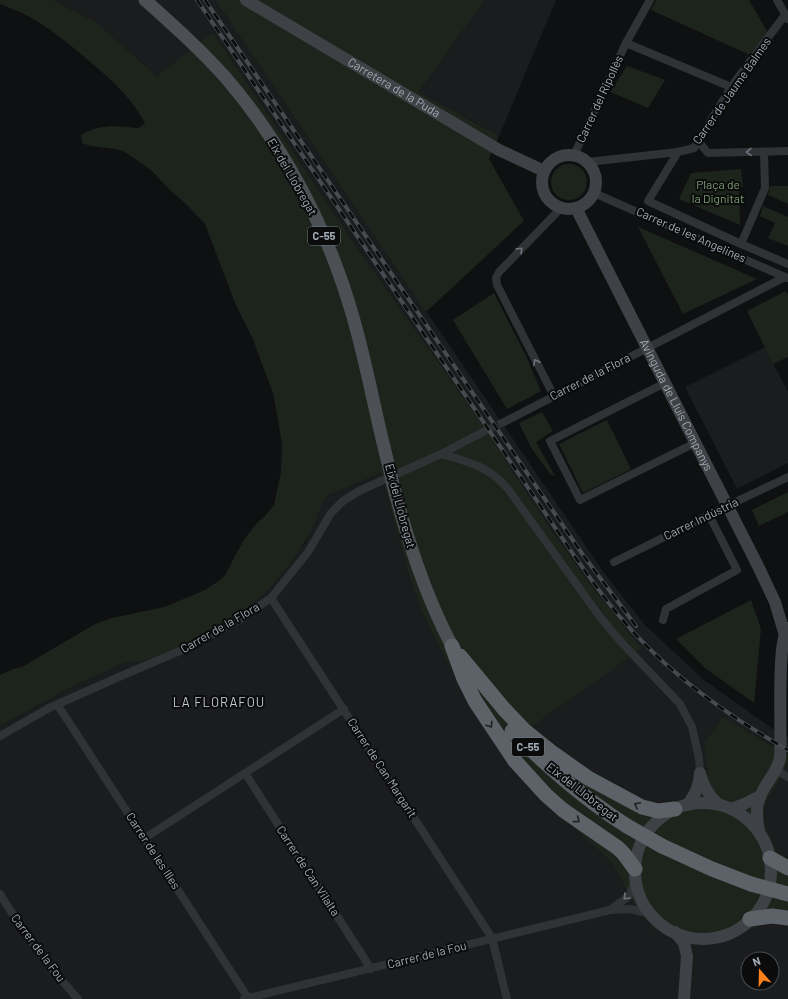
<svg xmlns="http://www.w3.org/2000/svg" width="788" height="999" font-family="Barlow,sans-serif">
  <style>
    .built { fill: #1b1c1e; fill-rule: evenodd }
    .green { fill: #1c241c }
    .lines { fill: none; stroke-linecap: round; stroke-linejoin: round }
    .street-tunnel { stroke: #2c2f31; stroke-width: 8; stroke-dasharray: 8 4; stroke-linecap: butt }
    .street { stroke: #303336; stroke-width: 8 }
    .secondary { stroke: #3e4246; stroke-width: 12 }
    .primary { stroke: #4c5055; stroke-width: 13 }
    .highway { stroke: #5c6267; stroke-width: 15 }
    .rail-casing { stroke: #474b4f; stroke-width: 4 }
    .rail { stroke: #0b0b0c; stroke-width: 2.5; stroke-dasharray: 8; stroke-linecap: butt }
    .primary-bridge { stroke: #4c5055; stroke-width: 13 }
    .highway-bridge { stroke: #5c6267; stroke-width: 15 }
    .oneway { stroke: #6e747b }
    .oneway2 { stroke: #1f2123 }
    .labels { text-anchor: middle; stroke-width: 4; stroke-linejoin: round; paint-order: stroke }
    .shield { fill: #0b0b0c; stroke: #737a81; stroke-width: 1 }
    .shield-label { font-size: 11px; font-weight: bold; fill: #a0aab3 }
    .street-label { font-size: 12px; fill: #a0aab3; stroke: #0b0b0c }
    .park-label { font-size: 12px; fill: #7c9f75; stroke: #0b0b0c }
    .neighbourhood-label { font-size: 13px; letter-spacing: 1px; fill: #c1c8cf; stroke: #0b0b0c }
  </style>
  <rect width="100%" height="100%" fill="#0f1011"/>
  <path class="built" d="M 53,0 L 215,0 L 602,570 L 644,624 L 704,680 L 773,729 L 788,737 L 788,754 L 765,742 L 707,769 L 708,776 L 687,798 L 654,805 L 570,758 L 533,726 L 643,648 L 634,639 L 597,593 L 552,531 L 483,425 L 361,253 L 213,32 L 157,76 L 96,22 Z
    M 485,0 L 556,0 L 499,136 L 419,92 Z
    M 765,347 L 788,392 L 788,463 L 737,489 L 685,387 Z
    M 381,473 L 408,573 L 421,610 L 457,682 L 534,791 L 613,864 L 634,905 L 689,945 L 716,944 L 772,921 L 788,922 L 788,999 L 0,999 L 0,726 L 76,685 L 125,663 L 141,662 L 208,633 L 240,613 L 305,543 L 316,521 L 323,500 L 329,495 ZM 748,959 L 772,959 L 772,983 L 748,983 Z
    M 788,763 L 788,858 L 778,853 L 764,825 L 765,803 L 777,785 Z"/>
  <path class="green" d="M 0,0 L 53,0 L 96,22 L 157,76 L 213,32 L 361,253 L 483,425 L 552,531 L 597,593 L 634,639 L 643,648 L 533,726 L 570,758 L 654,805 L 687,798 L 708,777 L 704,743 L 723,717 L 765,742 L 788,754 L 788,763 L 777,785 L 765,803 L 764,824 L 778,853 L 788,858 L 788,922 L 772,921 L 716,944 L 689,945 L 654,929 L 634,905 L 613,864 L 534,791 L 457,682 L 421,610 L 408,573 L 381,473 L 329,495 L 323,500 L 316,521 L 308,537 L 293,559 L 269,589 L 240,613 L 186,645 L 141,662 L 125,663 L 76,685 L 0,726 L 0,675 L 13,669 L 22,667 L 95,624 L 112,618 L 164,607 L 205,590 L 220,580 L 226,574 L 237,552 L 246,537 L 257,523 L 264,517 L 274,505 L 281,472 L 282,443 L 273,393 L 252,337 L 235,303 L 205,224 L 188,206 L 169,189 L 151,170 L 131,156 L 123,151 L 115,149 L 90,146 L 82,143 L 81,135 C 100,123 119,126 139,128 L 145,123 C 130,96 112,80 88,60 C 68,43 49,27 26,15 C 18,11 9,8 0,4 Z
    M 215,0 L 485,0 L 419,92 L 499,136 L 489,159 L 524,221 L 426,312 Z
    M 656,0 L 749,0 L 768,33 L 750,55 L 651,10 Z
    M 627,66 L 665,80 L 648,108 L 610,92 Z
    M551 182a18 18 0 1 1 36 0a18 18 0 1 1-36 0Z
    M 741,169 L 743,187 L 739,187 L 740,225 L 679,199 L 691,173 Z
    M 770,186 L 788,186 L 788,204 L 768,195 Z
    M 763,206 L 788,217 L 788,246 L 768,238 L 775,223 L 760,216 Z
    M 638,227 L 757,279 L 683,314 Z
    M 786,291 L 788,295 L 788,357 L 773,364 L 747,311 Z
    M 494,293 L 527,358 L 541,391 L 507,409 L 453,320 Z
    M 542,412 L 553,431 L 536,442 L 555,476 L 551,475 L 532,449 L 519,423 Z
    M 607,420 L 631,469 L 583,493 L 559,444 Z
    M 788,492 L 788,512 L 759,526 L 752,510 Z
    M 751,600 L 761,629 L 754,703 L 705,668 L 676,639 Z"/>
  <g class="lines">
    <path class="street-tunnel" d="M 487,430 L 502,423"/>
    <path class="street" d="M 777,0 L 788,19
      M 626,43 L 731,87
      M 698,141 L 708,153 L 788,151
      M 678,152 L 648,201 L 741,244 L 788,264
      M 574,155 L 626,43 L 650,0
      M 588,162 L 678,152 L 694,148 L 731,87 L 785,15
      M 594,193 L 787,278
      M 741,244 L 765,188 L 764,152
      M 665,383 L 550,441 L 580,500 L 695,443
      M 554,396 L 497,285 L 496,278 L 499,272 L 562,207
      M 502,423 L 785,277
      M 441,454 C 469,462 488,466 508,489 L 600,617 L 621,642 L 680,704 L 692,727 L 699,758 L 700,773
      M 614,562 L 727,506 L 788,477
      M 271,598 L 492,938 L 507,999
      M 663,620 L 666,609 L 737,570 L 709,515
      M 57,704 L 248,998
      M 0,736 L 49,708 L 121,676 L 182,650 L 239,620 L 271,598 L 308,552 L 331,513 L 343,501 L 359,491 L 441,454 L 487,430
      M 776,770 L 788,777
      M 245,773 L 371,969
      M 145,838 L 344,709
      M 0,894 C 23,932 48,966 78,999
      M 610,910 L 629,896 L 636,879
      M 244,999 L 610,910 L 630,909 L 651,914"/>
    <g class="secondary">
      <path id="s1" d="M 246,0 L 499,150 L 544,171"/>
      <circle cx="569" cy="182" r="27"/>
      <path id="s2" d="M 576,208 L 758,566 L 775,602 L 784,632"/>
      <path d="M 700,773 C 703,786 708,795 718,804"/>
      <circle cx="703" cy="871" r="68"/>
      <path d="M 687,805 C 695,795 699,787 700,774"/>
      <path d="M 731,809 L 744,804 L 760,796"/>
      <path d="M 759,831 C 757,820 755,808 760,797 C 765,783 777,773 780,758 C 782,735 776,640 788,628"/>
      <path d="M 675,932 L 684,943 L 687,956 L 684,999"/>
    </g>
    <path class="primary" d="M 145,0 C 173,25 201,50 226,78 C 274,134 313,202 338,271 C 362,335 372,402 389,467
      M 393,485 C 408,541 425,595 452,646"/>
    <path class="highway" d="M 452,646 L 464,679 L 475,701 L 515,761 L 546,795 L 563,810 L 618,848 L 624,854 L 635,869
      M 460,656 L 504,709 L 524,730 L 554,754 L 588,778 L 642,807 L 658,811 L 675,809
      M 512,731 C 548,767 584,799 627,826
      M 662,846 L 712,869 L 751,884
      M 770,858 L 788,868
      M 750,919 L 772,916 L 788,918"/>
    <defs>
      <path id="rail" d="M 197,0 L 573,554 C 588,575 603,597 620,617 C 666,672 726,715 788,750
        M 205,0 L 583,555 L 636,626"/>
    </defs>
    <use href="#rail" class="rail-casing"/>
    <use href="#rail" class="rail"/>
    <path class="primary-bridge" d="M 389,467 L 393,485"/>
    <path class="highway-bridge" d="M 627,826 L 662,846
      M 751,884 L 788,894"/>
  </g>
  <defs><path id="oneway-chevron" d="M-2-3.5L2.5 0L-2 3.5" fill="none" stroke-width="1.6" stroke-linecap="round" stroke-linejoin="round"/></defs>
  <g class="oneway">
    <use href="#oneway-chevron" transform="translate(749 152) rotate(179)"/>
    <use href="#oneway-chevron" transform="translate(520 250) rotate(-46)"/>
    <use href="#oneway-chevron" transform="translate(536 362) rotate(-117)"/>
    <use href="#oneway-chevron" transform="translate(626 897) rotate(134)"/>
  </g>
  <g class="oneway2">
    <use href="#oneway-chevron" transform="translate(490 725) rotate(57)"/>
    <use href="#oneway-chevron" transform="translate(637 805) rotate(-153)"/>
    <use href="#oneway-chevron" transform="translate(577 820) rotate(37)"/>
  </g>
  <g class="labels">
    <g class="shield">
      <rect x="308" y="227" width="32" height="18" rx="3"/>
      <rect x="512" y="738" width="32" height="18" rx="3"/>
    </g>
    <g class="shield-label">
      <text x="324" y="240">C-55</text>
      <text x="528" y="751">C-55</text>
    </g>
    <g class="street-label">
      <text dy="4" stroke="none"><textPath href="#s1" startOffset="172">Carretera de la Puda</textPath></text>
      <text transform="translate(732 91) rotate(-55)" y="4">Carrer de Jaume Balmes</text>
      <text transform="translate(600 99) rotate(-65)" y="4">Carrer del Ripollès</text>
      <text transform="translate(292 177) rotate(60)" y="4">Eix del Llobregat</text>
      <text transform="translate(691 235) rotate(24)" y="4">Carrer de les Angelines</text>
      <text transform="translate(590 377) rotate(-27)" y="4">Carrer de la Flora</text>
      <text dy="4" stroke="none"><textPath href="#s2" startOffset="221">Avinguda de Lluís Companys</textPath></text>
      <text transform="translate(400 506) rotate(75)" y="4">Eix del Llobregat</text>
      <text transform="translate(701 519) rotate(-26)" y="4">Carrer Indústria</text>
      <text transform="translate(220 628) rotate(-30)" y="4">Carrer de la Flora</text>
      <text transform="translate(382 768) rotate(57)" y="4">Carrer de Can Margarit</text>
      <text transform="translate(582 792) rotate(38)" y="4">Eix del Llobregat</text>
      <text transform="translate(153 851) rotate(57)" y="4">Carrer de les Illes</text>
      <text transform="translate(308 871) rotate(57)" y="4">Carrer de Can Vilalta</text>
      <text transform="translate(38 948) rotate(53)" y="4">Carrer de la Fou</text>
      <text transform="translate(427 955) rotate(-14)" y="4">Carrer de la Fou</text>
    </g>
    <g class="park-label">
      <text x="718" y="189">Plaça de<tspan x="718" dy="14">la Dignitat</tspan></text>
    </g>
    <g class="neighbourhood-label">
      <text x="219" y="707">LA FLORAFOU</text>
    </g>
  </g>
  <g transform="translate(760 971) rotate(340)"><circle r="19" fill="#0b0b0c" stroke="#474b4f"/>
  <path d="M0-3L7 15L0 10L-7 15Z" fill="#fc801c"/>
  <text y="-6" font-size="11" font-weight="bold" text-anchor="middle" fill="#a0aab3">N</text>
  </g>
</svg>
